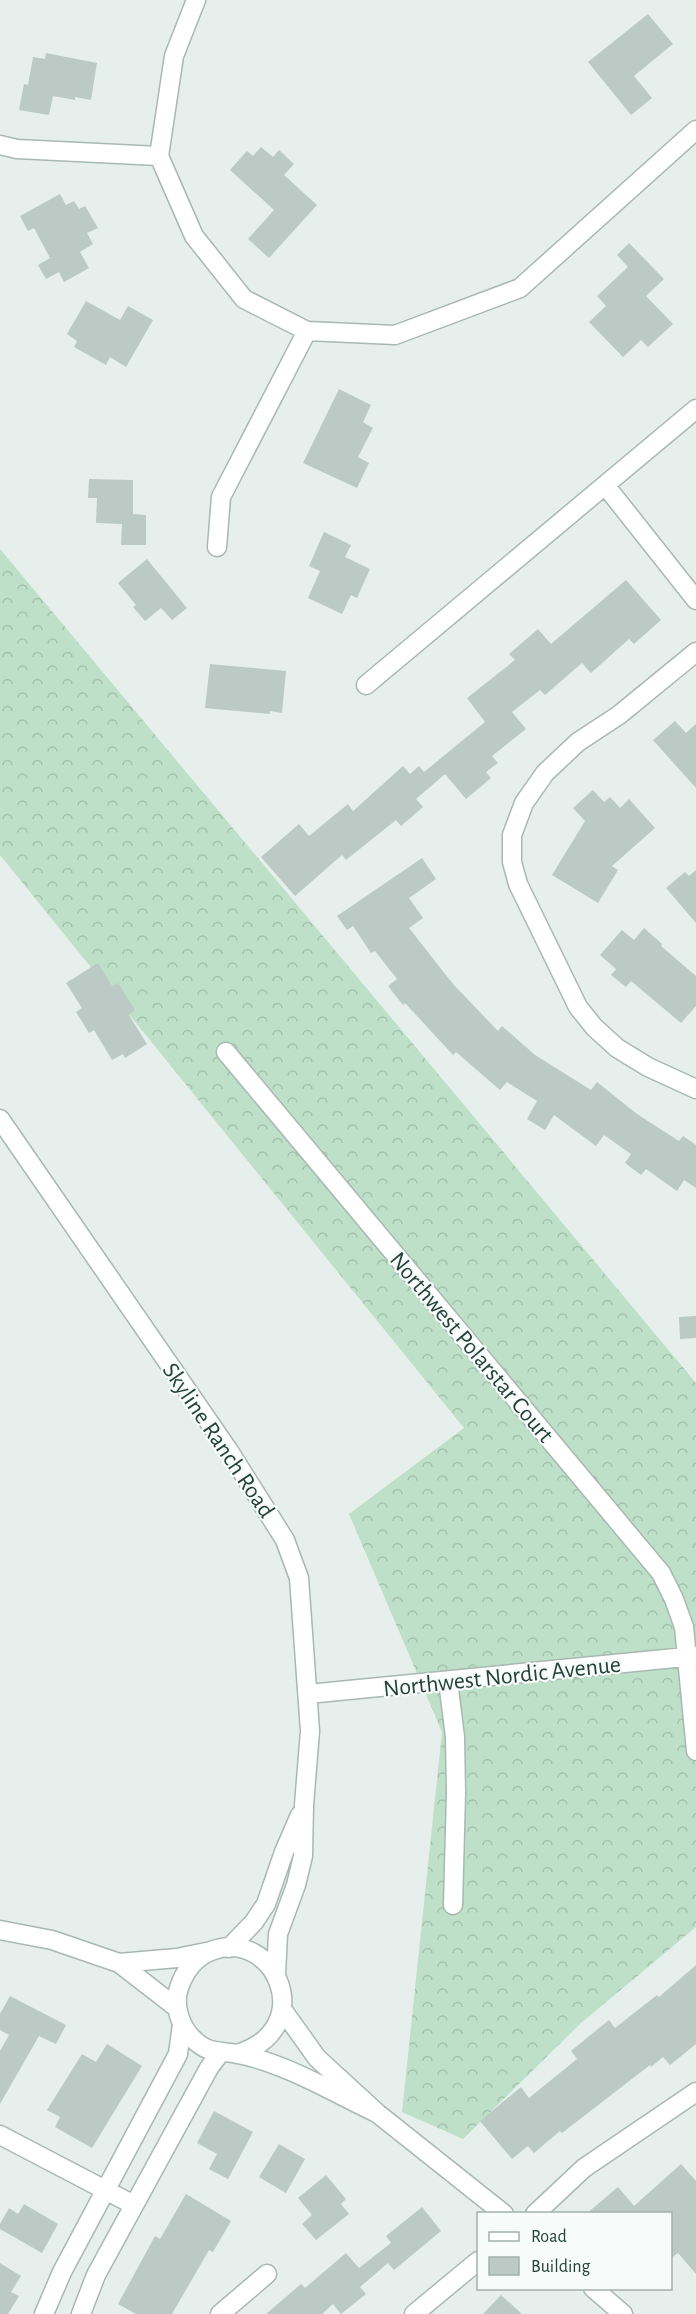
<svg xmlns="http://www.w3.org/2000/svg" width="696" height="2314" font-family="'Alegreya Sans',sans-serif">
  <style>
    .forest { fill: url(#forest-crowns) }
    .building { fill: #bbcac4 }
    .lines { fill: none; stroke-linecap: round; stroke-linejoin: round }
    .minor-casing { stroke: #a8b8b2; stroke-width: 21 }
    .minor { stroke: #fff; stroke-width: 18 }
    .labels { text-anchor: middle; stroke-width: 4.5; stroke-linejoin: round; paint-order: stroke }
    .street-label { font-size: 24px; fill: #24423a; stroke: #f7fbf9 }
  </style>
  <defs>
    <pattern id="forest-crowns" width="20" height="18" patternUnits="userSpaceOnUse" patternTransform="scale(1.5)"><rect width="20" height="18" fill="#bfe0c8"/><path d="M2 6a3 3 0 1 1 6 0M12 15a3 3 0 1 1 6 0" fill="none" stroke="#a4c1ad"/></pattern>
  </defs>
  <rect width="100%" height="100%" fill="#e6efeb"/>
  <path class="forest" d="M 0,549 L 696,1383 L 696,1927 L 581,2023 L 463,2139 L 402,2112 L 442,1732 L 349,1514 L 464,1428 L 0,855 Z"/>
  <path class="building" d="M 648,14 L 673,44 L 634,76 L 652,98 L 631,115 L 588,62 Z
    M 46,53 L 97,63 L 91,100 L 75,97 L 75,100 L 53,96 L 49,115 L 19,110 L 24,84 L 28,85 L 33,57 L 45,59 Z
    M 261,147 L 273,157 L 279,150 L 294,164 L 284,175 L 317,205 L 269,258 L 248,239 L 274,210 L 230,170 L 247,151 L 253,156 Z
    M 60,194 L 66,205 L 74,201 L 79,209 L 85,206 L 98,228 L 87,233 L 93,244 L 80,252 L 89,268 L 64,282 L 59,272 L 46,279 L 38,265 L 50,258 L 34,228 L 28,231 L 20,216 Z
    M 629,243 L 664,279 L 646,296 L 673,324 L 648,347 L 641,340 L 623,357 L 589,322 L 606,306 L 597,296 L 628,267 L 617,255 Z
    M 86,301 L 120,320 L 128,306 L 153,320 L 126,367 L 110,357 L 106,365 L 74,347 L 77,341 L 67,334 Z
    M 339,389 L 371,405 L 363,422 L 373,428 L 358,457 L 369,463 L 357,488 L 303,463 Z
    M 89,479 L 133,480 L 133,514 L 146,515 L 146,545 L 121,545 L 122,524 L 96,523 L 97,498 L 88,498 Z
    M 324,532 L 351,545 L 345,557 L 370,569 L 357,598 L 351,595 L 342,614 L 308,598 L 320,571 L 309,566 Z
    M 147,559 L 187,608 L 172,620 L 161,608 L 145,621 L 133,607 L 136,605 L 118,583 Z
    M 626,580 L 661,620 L 634,644 L 629,639 L 591,673 L 582,663 L 545,695 L 540,690 L 512,712 L 526,729 L 492,756 L 498,763 L 486,772 L 491,778 L 466,799 L 445,774 L 416,799 L 423,807 L 401,826 L 396,820 L 346,860 L 342,855 L 295,896 L 261,857 L 299,824 L 309,836 L 348,804 L 353,811 L 403,766 L 410,774 L 419,766 L 424,772 L 485,722 L 467,698 L 515,660 L 509,654 L 538,629 L 551,644 Z
    M 210,664 L 286,671 L 282,713 L 270,711 L 270,714 L 205,708 Z
    M 675,721 L 686,733 L 696,724 L 696,788 L 653,740 Z
    M 593,790 L 604,802 L 610,797 L 620,808 L 629,799 L 655,828 L 612,866 L 618,870 L 598,903 L 552,875 L 585,821 L 573,808 Z
    M 422,858 L 436,879 L 409,898 L 423,918 L 409,928 L 453,984 L 498,1031 L 502,1026 L 535,1055 L 591,1090 L 597,1082 L 637,1114 L 679,1141 L 683,1136 L 696,1145 L 696,1188 L 684,1180 L 677,1191 L 646,1169 L 641,1175 L 625,1163 L 631,1154 L 604,1135 L 596,1146 L 554,1115 L 545,1130 L 527,1119 L 537,1101 L 507,1082 L 500,1090 L 456,1052 L 453,1055 L 405,1003 L 403,1005 L 388,986 L 397,979 L 375,951 L 371,953 L 353,926 L 347,930 L 337,916 Z
    M 696,870 L 696,923 L 666,888 L 685,872 L 689,876 Z
    M 644,928 L 662,944 L 661,946 L 696,976 L 696,1006 L 681,1023 L 631,981 L 626,987 L 611,975 L 616,969 L 600,955 L 622,930 L 634,940 Z
    M 98,963 L 112,986 L 118,983 L 135,1010 L 129,1015 L 147,1044 L 125,1058 L 123,1054 L 112,1060 L 94,1030 L 89,1033 L 76,1012 L 82,1008 L 66,983 Z
    M 696,1316 L 696,1338 L 680,1339 L 679,1317 Z
    M 696,1965 L 696,2044 L 670,2065 L 663,2057 L 651,2067 L 650,2065 L 562,2133 L 560,2131 L 534,2153 L 528,2146 L 512,2159 L 480,2121 L 521,2087 L 529,2098 L 577,2059 L 571,2051 L 609,2020 L 615,2028 L 657,1995 L 659,1997 Z
    M 10,1996 L 66,2025 L 56,2044 L 39,2036 L 0,2104 L 0,2051 L 9,2035 L 0,2030 L 0,2014 Z
    M 107,2044 L 142,2066 L 92,2148 L 55,2127 L 60,2117 L 47,2110 L 82,2054 L 96,2062 Z
    M 214,2111 L 253,2132 L 228,2179 L 209,2169 L 217,2154 L 197,2143 Z
    M 279,2144 L 305,2159 L 286,2193 L 259,2177 Z
    M 681,2164 L 696,2181 L 696,2274 L 678,2253 L 670,2259 L 670,2214 L 586,2214 L 618,2187 L 634,2206 Z
    M 326,2175 L 346,2199 L 341,2204 L 349,2214 L 316,2240 L 302,2224 L 312,2215 L 298,2198 Z
    M 186,2194 L 231,2221 L 213,2252 L 209,2250 L 172,2314 L 136,2314 L 118,2304 L 155,2236 L 160,2239 Z
    M 24,2204 L 58,2224 L 42,2253 L 0,2229 L 0,2224 L 9,2208 L 18,2214 Z
    M 422,2207 L 441,2231 L 394,2270 L 388,2263 L 360,2287 L 366,2294 L 341,2314 L 333,2304 L 322,2314 L 266,2314 L 301,2284 L 305,2288 L 346,2253 L 359,2268 L 391,2243 L 386,2236 Z
    M 0,2263 L 21,2276 L 11,2292 L 19,2296 L 8,2314 L 0,2314 Z
    M 501,2295 L 522,2314 L 483,2314 Z"/>
  <g class="lines">
    <defs>
      <path id="minor" d="M 196,0 L 174,56 L 159,156 L 194,236 L 244,299 L 307,331 L 395,335 L 520,288 L 696,130
        M 0,145 L 17,149 L 159,156
        M 605,485 L 696,600
        M 217,547 L 221,497 L 307,331
        M 696,652 L 619,715 L 578,742 L 545,773 L 524,803 L 512,835 L 512,862 L 518,884 L 578,1007 L 594,1027 L 617,1048 L 648,1067 L 696,1089
        M 366,685 L 696,409
        M 226,1052 L 661,1573 L 674,1599 L 684,1627 L 696,1751
        M 0,1119 L 229,1451 L 285,1540 L 299,1578 L 310,1731 L 304,1805 L 303,1856 L 296,1885 L 278,1934 L 276,1974
        M 448,1681 L 455,1737 L 456,1793 L 453,1905
        M 308,1694 L 696,1656
        M 0,1930 L 52,1940 L 119,1963 L 177,2008
        M 229,1948 L 254,1922 L 266,1904 L 284,1852 L 300,1815
        M 119,1963 L 177,1958 L 206,1952
        M 282,2009 L 317,2058 L 377,2113 L 504,2214
        M 237,2054 C 320,2029 275,1926 211,1951 C 195,1957 184,1972 179,1988 C 173,2004 180,2026 192,2038 C 209,2055 218,2050 238,2054 C 285,2063 334,2093 377,2113
        M 0,2135 L 134,2205
        M 535,2214 L 584,2168 L 696,2092
        M 593,2288 L 623,2314
        M 44,2314 L 62,2272 L 178,2054 L 182,2024
        M 81,2314 L 96,2275 L 209,2068 L 220,2053
        M 220,2314 L 267,2274
        M 414,2314 L 478,2261"/>
    </defs>
    <use href="#minor" class="minor-casing"/>
    <use href="#minor" class="minor"/>
  </g>
  <g class="labels">
    <g class="street-label">
      <text transform="translate(472 1347) rotate(50)" y="8">Northwest Polarstar Court</text>
      <text transform="translate(219 1440) rotate(56)" y="8">Skyline Ranch Road</text>
      <text transform="translate(502 1676) rotate(-6)" y="8">Northwest Nordic Avenue</text>
    </g>
  </g>
  <rect x="477" y="2212" width="195" height="78" fill="#f7fbf9" stroke="#a3b1ad" stroke-width="1.5"/>
  <rect x="489" y="2232" width="30" height="9" fill="#ffffff" stroke="#a3b1ad" stroke-width="1.5"/>
  <text x="531" y="2242" font-size="18" fill="#24423a">Road</text>
  <rect x="489" y="2257" width="30" height="18" fill="#bbcac4" stroke="#a3b1ad" stroke-width="1.5"/>
  <text x="531" y="2272" font-size="18" fill="#24423a">Building</text>
</svg>
